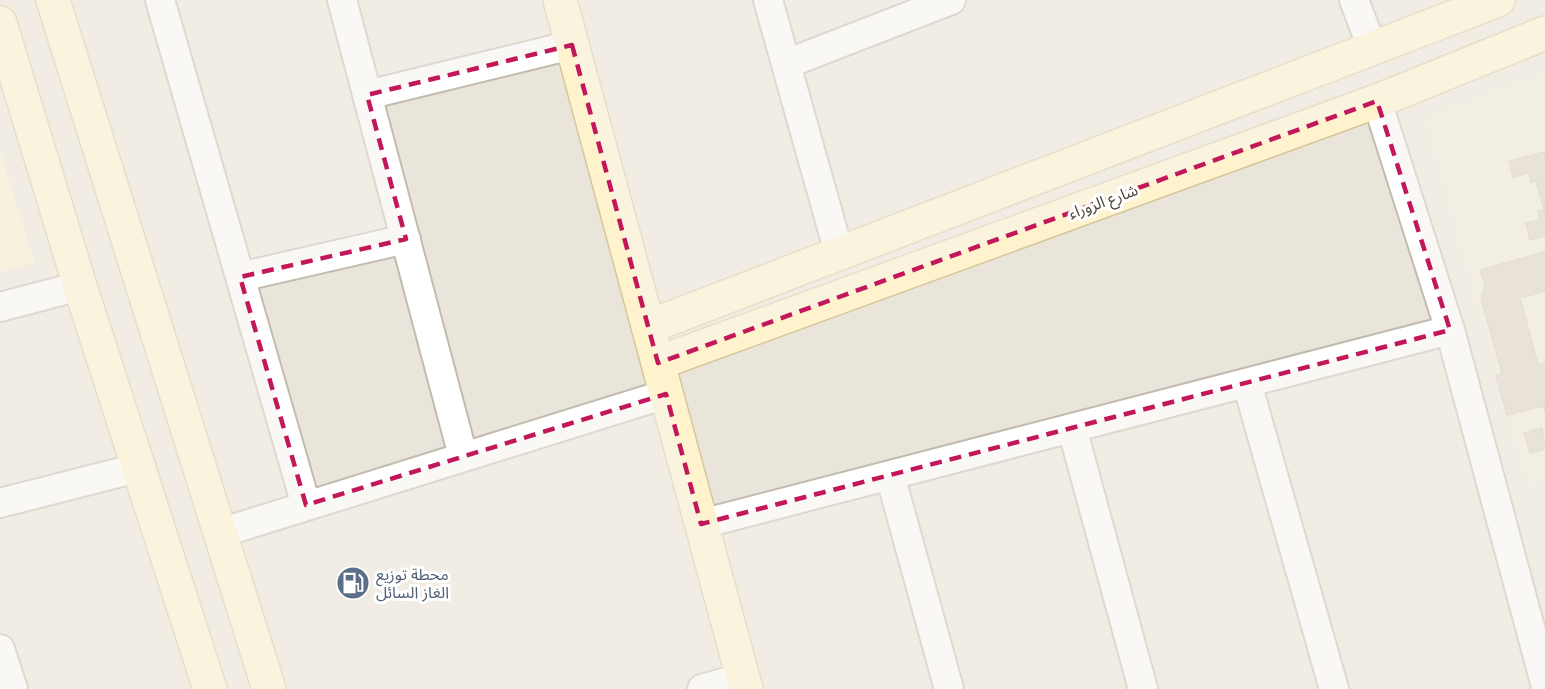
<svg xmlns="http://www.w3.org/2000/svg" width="1545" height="689" font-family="Roboto,'Noto Sans Arabic',sans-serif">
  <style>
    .residential { fill: #eae5da }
    .education { fill: #efe8d6 }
    .sand { fill: #f9efc9 }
    .building { fill: #d8cfc1; stroke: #d3c7b4; stroke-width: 1.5 }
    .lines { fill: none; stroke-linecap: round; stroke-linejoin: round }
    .street-casing { stroke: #c2bbae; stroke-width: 32 }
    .secondary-casing { stroke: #d6c79b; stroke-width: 36 }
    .street { stroke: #fff; stroke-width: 28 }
    .secondary { stroke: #fff3cd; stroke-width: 33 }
    .marked { fill: none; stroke: #c2185b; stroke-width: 4.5; stroke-dasharray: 12 8; stroke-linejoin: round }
    .labels { text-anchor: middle; stroke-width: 6; stroke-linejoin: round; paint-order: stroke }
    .street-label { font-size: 16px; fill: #4b4439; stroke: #fff }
    .service-label { font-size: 16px; fill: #4e5e75; stroke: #fff; text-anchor: start }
  </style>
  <rect width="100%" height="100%" fill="#f6f3ec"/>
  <path class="residential" d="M 0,0 L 1545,0 L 1545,689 L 0,689 Z"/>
  <path class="education" d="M 1545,72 L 1545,481 L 1527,485 L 1425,117 Z"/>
  <path class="sand" d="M 0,151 L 35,263 L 0,272 Z"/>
  <path class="building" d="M 1545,152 L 1545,236 L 1530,240 L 1526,223 L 1540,220 L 1538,211 L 1544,210 L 1536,181 L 1531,182 L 1529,173 L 1513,177 L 1509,161 Z
    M 1545,252 L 1545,291 L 1520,298 L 1538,365 L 1545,363 L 1545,411 L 1543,406 L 1507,415 L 1496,376 L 1502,373 L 1481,299 L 1485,286 L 1480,270 Z
    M 1542,428 L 1545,449 L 1530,453 L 1524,433 Z"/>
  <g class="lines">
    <defs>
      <path id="street" d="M 160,0 L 306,505
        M 342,0 L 463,456
        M 768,0 L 839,253
        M 1354,0 L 1373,50
        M 786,64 L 951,0
        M 367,95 L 572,45
        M 1377,101 L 1450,330 L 1545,683
        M 240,277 L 406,239
        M 0,307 L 80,286
        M 1247,383 L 1334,689
        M 1072,428 L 1143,689
        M 890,475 L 949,689
        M 0,503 L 141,467
        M 701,524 L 1450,330
        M 220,533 L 666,394
        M 0,649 L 13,689
        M 702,689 L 743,677"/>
      <path id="secondary" d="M 53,0 L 269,689
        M 560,0 L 746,689
        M 0,23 L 80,286 L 210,689
        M 648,327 L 1498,0
        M 658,363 L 1377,101 L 1545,33"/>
    </defs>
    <use href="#street" class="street-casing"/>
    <use href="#secondary" class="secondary-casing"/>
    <use href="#street" class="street"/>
    <use href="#secondary" class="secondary"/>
  </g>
  <path d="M0 0H1545V689H0ZM 572,45 L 658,363 L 1377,101 L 1450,330 L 701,524 L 666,394 L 306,505 L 240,277 L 406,239 L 367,95 Z" fill="#f6f3ec" fill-opacity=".55" fill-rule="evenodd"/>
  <path class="marked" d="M 572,45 L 658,363 L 1377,101 L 1450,330 L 701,524 L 666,394 L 306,505 L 240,277 L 406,239 L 367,95 Z"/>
  <defs>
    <symbol id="fuel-disc" viewBox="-11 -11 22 22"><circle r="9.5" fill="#5c6f8a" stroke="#fff"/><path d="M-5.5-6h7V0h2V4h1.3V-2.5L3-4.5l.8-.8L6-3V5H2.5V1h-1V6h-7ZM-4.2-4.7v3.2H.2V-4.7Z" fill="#fff"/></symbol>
  </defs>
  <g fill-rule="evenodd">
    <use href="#fuel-disc" x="334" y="564" width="38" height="38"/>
  </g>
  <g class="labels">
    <g class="street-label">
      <text transform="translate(1103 201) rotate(-20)" y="6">شارع الزوراء</text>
    </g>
    <g class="service-label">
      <text x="376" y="580">محطة توزيع<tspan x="376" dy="18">الغاز السائل</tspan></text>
    </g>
  </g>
</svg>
